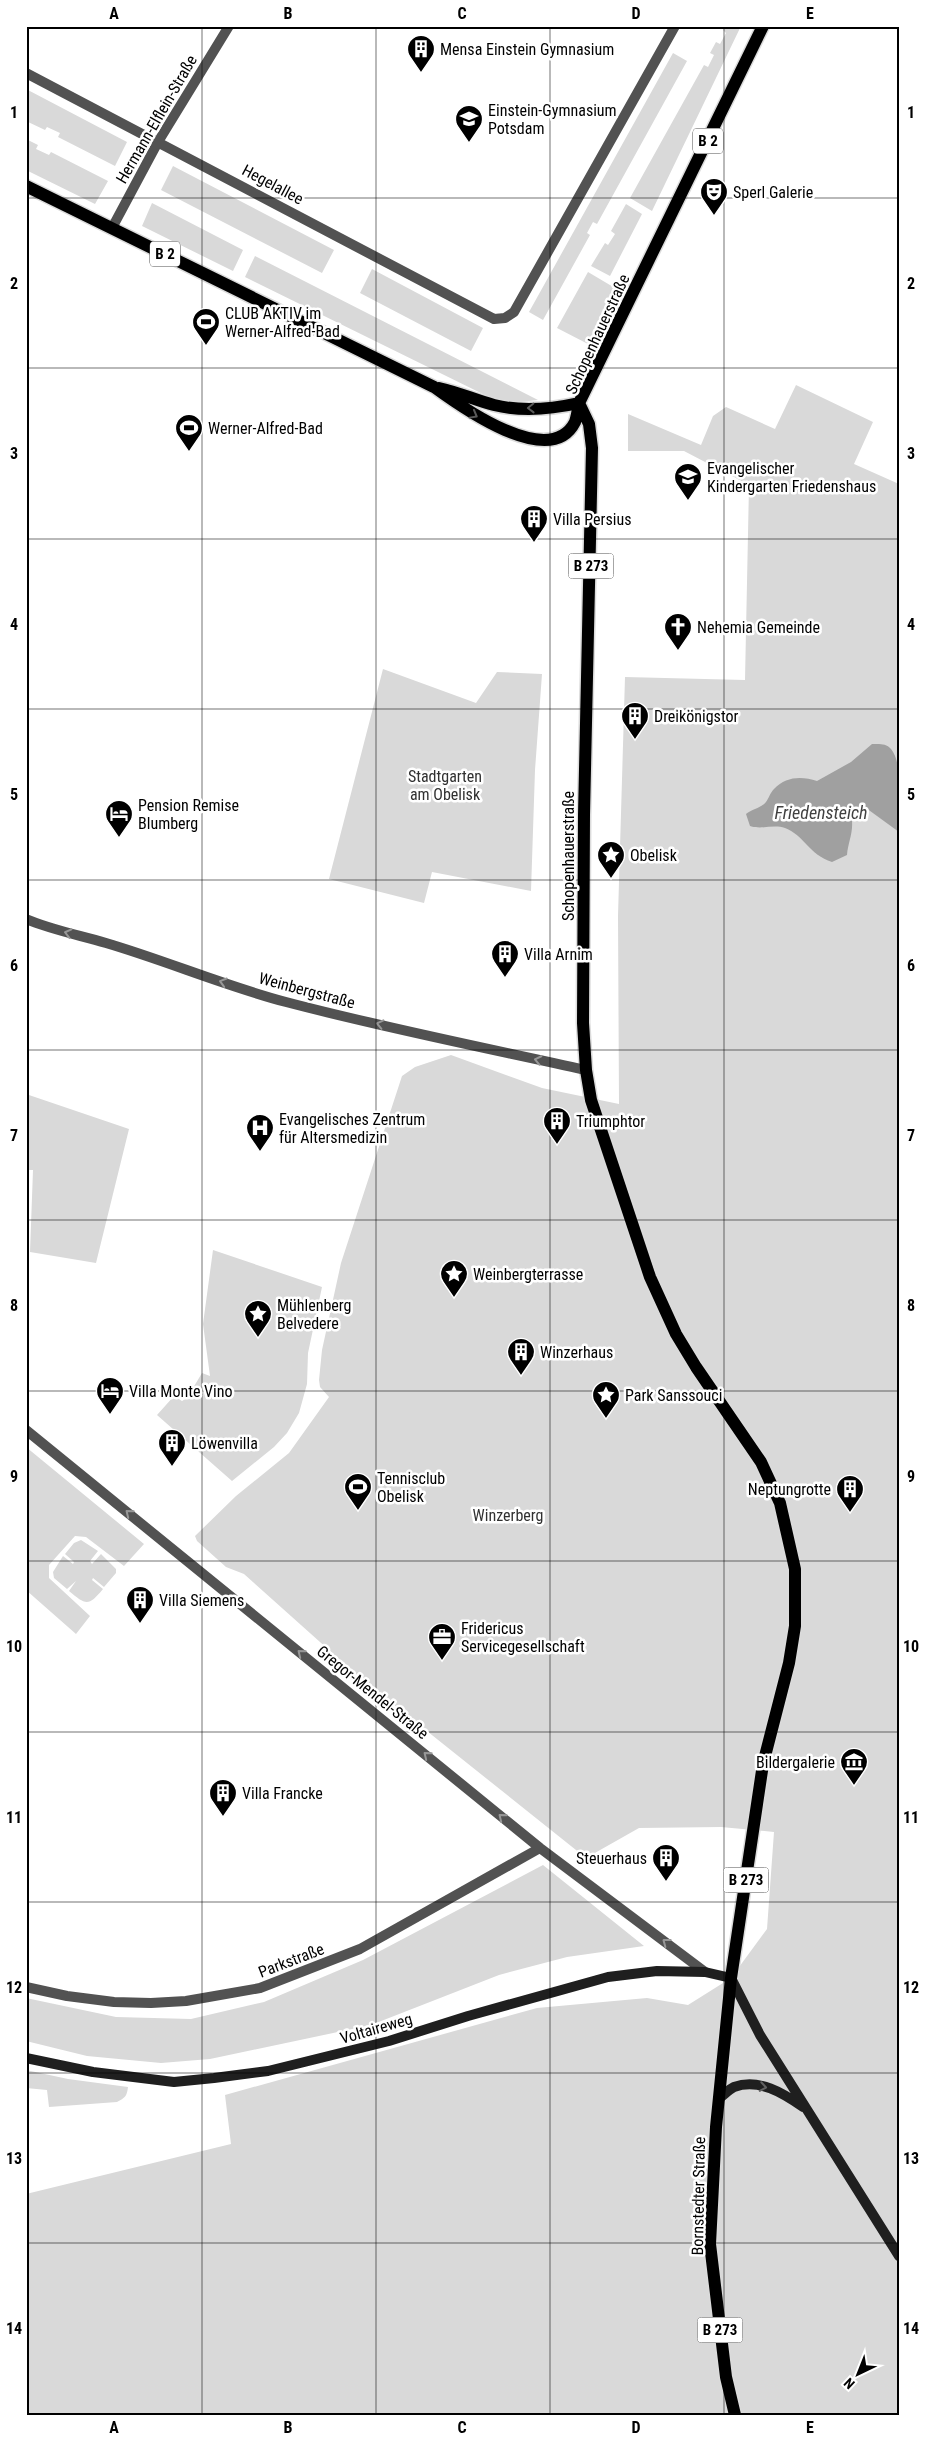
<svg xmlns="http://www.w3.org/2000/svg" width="925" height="2441" font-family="'Roboto Condensed',sans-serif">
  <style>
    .green { fill: #d9d9d9 }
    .water { fill: #a0a0a0 }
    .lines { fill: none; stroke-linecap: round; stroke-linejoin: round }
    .primary-casing { stroke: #dbdbdb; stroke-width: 15 }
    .street { stroke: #525252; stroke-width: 10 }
    .secondary { stroke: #1f1f1f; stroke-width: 10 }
    .primary { stroke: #000; stroke-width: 12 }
    .oneway { stroke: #595959 }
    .oneway2 { stroke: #979797 }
    .oneway3 { stroke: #626262 }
    .grid { fill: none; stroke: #000; stroke-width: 1; stroke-opacity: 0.55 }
    .labels { text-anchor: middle; stroke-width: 5; stroke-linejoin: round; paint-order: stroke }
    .shield { fill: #fff; stroke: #4c4c4c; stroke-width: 1 }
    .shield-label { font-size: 15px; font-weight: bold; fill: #000 }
    .poi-label { font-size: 16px; fill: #000; stroke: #fff; text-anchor: start }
    .street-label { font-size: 16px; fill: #000; stroke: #fff }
    .park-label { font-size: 16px; fill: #303030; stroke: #fff }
    .water-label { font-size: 18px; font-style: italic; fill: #414141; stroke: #fff }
    .neatline { fill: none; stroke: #000; stroke-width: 2 }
    .grid-label { font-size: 16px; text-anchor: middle; font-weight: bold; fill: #000 }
  </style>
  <rect width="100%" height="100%" fill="#fff"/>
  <path class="green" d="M 725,26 L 741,26 L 652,211 L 630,198 L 704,65 L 708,67 L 714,55 L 710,53 L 716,42 L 720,44 L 726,33 L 723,30 Z
    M 673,53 L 687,61 L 597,224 L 593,222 L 587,233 L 590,235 L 543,320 L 529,312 Z
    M 26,89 L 127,142 L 115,166 L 58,137 L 60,133 L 47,127 L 45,130 L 26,121 Z
    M 26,139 L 38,145 L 36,149 L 49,155 L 51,152 L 108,181 L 95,204 L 26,170 Z
    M 173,166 L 334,250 L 322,273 L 161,190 Z
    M 152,203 L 243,250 L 233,271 L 142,226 Z
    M 626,204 L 642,214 L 610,276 L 591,266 L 605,243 L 608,245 L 615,234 L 611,231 Z
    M 255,256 L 538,400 L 511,403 L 495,400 L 245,277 Z
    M 372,269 L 483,328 L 471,351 L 360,293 Z
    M 588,272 L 615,288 L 588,344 L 557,328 Z
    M 796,385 L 873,422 L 854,464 L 899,484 L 899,2415 L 26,2415 L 26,2194 L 231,2144 L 225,2095 L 537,2008 L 647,1998 L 688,2005 L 731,1978 L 767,1929 L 774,1832 L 721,1827 L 639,1828 L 586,1858 L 358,1676 L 244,1574 L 226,1567 L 197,1541 L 195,1536 L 236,1496 L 289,1453 L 329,1397 L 320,1387 L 319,1380 L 322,1350 L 341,1263 L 402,1076 L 415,1067 L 451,1055 L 542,1088 L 619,1104 L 618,916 L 625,677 L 745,680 L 749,485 L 684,451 L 628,451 L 628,414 L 701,445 L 713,416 L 726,407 L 775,429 Z
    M 383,669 L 476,703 L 497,672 L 542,674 L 535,770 L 531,891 L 432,872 L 424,903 L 329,879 Z
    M 26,1094 L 129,1129 L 96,1263 L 30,1252 L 33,1170 L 26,1170 Z
    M 213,1250 L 322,1287 L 308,1353 L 307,1384 L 299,1413 L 287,1433 L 274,1447 L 232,1481 L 157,1415 L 174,1396 L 182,1401 L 187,1398 L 202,1373 L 210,1376 L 203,1324 Z
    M 26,1447 L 144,1544 L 124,1566 L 86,1537 L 75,1536 L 49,1565 L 49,1578 L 90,1616 L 76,1634 L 26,1590 Z
    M 81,1540 L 98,1551 L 90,1561 L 92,1564 L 101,1554 L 116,1569 L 116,1573 L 104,1587 L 93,1578 L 92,1580 L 103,1589 C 88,1607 86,1605 69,1591 L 76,1581 L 67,1589 L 54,1578 L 53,1572 L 63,1556 L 73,1564 L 74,1562 L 65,1554 L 74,1543 Z
    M 543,1865 L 644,1946 L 567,1957 L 499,1975 L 371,2025 L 210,2059 L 161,2063 L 87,2056 L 26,2041 L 26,1998 L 116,2017 L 191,2019 L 264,2002 L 363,1960 Z
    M 26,2070 L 68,2079 L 128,2087 C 127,2096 125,2098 117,2102 L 49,2107 L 47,2090 L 26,2088 Z"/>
  <path class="water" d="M 872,744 C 879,744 886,743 891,749 C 904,764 899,812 899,832 L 866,808 L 860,809 L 852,821 C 853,834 848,842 847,855 L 832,862 C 809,855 804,835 785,828 C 773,824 762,830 750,826 L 746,814 C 752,809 761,808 766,802 C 769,798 770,793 774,789 C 786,776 802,776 817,781 L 851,762 Z"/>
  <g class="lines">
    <defs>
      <path id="primary" d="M 26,186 L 434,387 C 460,406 550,471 575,422 C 577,416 578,409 579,403 L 763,26
        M 439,388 C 458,392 475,400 494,405 C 522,412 552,409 579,403
        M 579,403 L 589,424 L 592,448 L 584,815 L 583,1023 L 586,1070 L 591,1100 L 650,1277 L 676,1334 L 696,1367 L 761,1462 L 780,1503 L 795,1569 L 795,1626 L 789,1663 L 763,1764 L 731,1978 L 716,2127 L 710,2244 L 726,2377 L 735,2415"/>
    </defs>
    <use href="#primary" class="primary-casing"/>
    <path class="street" d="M 26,73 L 494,319 L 505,318 L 514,312 L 675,26
      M 112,228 L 158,142 L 229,26
      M 26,919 C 52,930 79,935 106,943 C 167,961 225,986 286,1002 C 385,1028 486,1048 586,1070
      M 26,1430 L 540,1848 L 705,1972
      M 26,1987 L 67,1996 L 114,2002 L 151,2003 L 186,2001 L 260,1988 L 360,1949 L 540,1848"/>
    <path class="secondary" d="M 26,2058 L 93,2072 L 174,2082 L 214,2078 L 268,2071 L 389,2041 L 468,2016 L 608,1977 L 657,1971 L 705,1972 L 731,1978 L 760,2035 L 899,2256
      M 718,2099 C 723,2096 728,2090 734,2087 C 759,2078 783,2093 803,2107"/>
    <use href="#primary" class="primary"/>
  </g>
  <defs><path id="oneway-chevron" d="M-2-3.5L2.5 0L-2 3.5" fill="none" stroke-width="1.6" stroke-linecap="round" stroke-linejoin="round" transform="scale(1.25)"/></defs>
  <g class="oneway">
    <use href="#oneway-chevron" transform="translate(531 408) rotate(179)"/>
    <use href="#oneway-chevron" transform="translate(474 415) rotate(29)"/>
  </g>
  <g class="oneway2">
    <use href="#oneway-chevron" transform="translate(68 933) rotate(-166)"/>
    <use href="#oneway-chevron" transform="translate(223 982) rotate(-163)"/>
    <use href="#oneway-chevron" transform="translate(380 1024) rotate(-167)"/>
    <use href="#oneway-chevron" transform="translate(538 1060) rotate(-168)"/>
    <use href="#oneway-chevron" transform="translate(129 1513) rotate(-141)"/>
    <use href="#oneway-chevron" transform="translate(301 1653) rotate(-141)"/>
    <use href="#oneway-chevron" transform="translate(427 1755) rotate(-141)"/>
    <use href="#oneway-chevron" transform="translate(502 1817) rotate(-141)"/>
    <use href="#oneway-chevron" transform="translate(666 1942) rotate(-143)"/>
  </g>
  <use class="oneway3" href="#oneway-chevron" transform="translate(763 2087) rotate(10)"/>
  <path class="grid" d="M 202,26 L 202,2415M 376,26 L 376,2415M 550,26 L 550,2415M 724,26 L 724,2415M 26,198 L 899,198M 26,368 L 899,368M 26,539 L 899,539M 26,709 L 899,709M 26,880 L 899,880M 26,1050 L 899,1050M 26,1220 L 899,1220M 26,1391 L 899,1391M 26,1561 L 899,1561M 26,1732 L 899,1732M 26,1902 L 899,1902M 26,2073 L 899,2073M 26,2243 L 899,2243"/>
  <defs>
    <symbol id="building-pin" viewBox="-11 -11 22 30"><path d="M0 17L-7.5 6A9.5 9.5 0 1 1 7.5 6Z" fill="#000" stroke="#fff"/><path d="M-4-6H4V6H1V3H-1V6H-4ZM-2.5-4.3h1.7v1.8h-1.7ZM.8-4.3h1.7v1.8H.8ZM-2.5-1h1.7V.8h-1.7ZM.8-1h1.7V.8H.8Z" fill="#fff"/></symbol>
    <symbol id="school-pin" viewBox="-11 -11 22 30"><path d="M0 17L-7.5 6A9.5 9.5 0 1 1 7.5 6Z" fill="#000" stroke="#fff"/><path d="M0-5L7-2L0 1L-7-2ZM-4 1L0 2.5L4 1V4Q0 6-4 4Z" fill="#fff"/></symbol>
    <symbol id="theatre-pin" viewBox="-11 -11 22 30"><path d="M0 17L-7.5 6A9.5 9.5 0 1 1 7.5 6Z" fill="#000" stroke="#fff"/><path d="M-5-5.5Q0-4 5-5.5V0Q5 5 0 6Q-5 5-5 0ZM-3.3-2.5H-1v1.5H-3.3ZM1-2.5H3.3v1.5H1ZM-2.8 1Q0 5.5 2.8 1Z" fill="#fff"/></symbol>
    <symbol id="stadium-pin" viewBox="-11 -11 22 30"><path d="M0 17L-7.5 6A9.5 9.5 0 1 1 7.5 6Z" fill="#000" stroke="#fff"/><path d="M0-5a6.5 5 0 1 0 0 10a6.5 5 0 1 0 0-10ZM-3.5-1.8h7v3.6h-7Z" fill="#fff"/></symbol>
    <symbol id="church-pin" viewBox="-11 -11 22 30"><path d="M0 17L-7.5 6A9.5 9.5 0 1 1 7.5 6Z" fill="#000" stroke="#fff"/><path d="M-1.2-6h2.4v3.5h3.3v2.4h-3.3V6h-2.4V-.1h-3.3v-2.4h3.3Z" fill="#fff"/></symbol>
    <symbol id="hotel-pin" viewBox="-11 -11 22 30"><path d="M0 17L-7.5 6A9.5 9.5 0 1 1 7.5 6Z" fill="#000" stroke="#fff"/><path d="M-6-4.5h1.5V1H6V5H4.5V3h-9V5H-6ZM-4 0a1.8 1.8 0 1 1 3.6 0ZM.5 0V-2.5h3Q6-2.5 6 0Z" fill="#fff"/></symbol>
    <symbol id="sight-pin" viewBox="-11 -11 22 30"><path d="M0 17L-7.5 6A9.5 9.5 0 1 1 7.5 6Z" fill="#000" stroke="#fff"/><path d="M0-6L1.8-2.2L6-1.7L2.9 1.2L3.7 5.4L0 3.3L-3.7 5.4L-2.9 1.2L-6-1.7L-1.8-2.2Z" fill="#fff"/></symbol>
    <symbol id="hospital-pin" viewBox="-11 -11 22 30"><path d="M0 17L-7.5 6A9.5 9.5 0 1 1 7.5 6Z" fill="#000" stroke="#fff"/><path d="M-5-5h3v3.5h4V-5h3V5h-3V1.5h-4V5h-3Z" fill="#fff"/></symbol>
    <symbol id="office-pin" viewBox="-11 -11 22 30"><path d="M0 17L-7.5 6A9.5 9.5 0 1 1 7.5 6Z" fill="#000" stroke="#fff"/><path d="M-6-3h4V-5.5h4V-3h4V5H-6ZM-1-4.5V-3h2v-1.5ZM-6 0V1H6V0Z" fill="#fff"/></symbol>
    <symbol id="museum-pin" viewBox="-11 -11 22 30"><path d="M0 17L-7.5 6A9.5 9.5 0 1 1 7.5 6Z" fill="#000" stroke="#fff"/><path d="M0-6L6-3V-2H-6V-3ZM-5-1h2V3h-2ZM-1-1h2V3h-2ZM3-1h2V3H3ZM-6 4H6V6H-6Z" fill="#fff"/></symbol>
  </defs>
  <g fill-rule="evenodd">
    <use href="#building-pin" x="405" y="33" width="32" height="43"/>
    <use href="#school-pin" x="453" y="103" width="32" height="43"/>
    <use href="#theatre-pin" x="698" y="176" width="32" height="43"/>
    <use href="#stadium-pin" x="190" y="306" width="32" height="43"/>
    <use href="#stadium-pin" x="173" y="412" width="32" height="43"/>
    <use href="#school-pin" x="672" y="461" width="32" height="43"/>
    <use href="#building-pin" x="518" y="503" width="32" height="43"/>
    <use href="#church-pin" x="662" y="611" width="32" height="43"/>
    <use href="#building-pin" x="619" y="700" width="32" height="43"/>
    <use href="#hotel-pin" x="103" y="798" width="32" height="43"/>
    <use href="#sight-pin" x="595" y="839" width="32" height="43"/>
    <use href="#building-pin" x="489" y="938" width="32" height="43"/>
    <use href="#building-pin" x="541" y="1105" width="32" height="43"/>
    <use href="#hospital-pin" x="244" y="1112" width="32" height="43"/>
    <use href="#sight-pin" x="438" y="1258" width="32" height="43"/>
    <use href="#sight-pin" x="242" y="1298" width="32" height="43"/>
    <use href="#building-pin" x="505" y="1336" width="32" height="43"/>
    <use href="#hotel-pin" x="94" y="1375" width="32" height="43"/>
    <use href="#sight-pin" x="590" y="1379" width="32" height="43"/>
    <use href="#building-pin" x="156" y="1427" width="32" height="43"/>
    <use href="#stadium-pin" x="342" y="1471" width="32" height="43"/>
    <use href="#building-pin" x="834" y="1473" width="32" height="43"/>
    <use href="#building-pin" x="124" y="1584" width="32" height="43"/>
    <use href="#office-pin" x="426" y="1621" width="32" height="43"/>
    <use href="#museum-pin" x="838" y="1746" width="32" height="43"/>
    <use href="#building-pin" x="207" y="1777" width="32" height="43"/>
    <use href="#building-pin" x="650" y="1842" width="32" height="43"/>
  </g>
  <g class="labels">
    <g class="shield">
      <rect x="693" y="128.5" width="30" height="25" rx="4"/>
      <rect x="150" y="241.5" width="30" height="25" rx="4"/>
      <rect x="568.5" y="553.5" width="45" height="25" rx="4"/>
      <rect x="723.5" y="1867.5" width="45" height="25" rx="4"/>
      <rect x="697.5" y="2317.5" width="45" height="25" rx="4"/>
    </g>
    <g class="shield-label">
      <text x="708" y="146">B 2</text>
      <text x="165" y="259">B 2</text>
      <text x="591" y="571">B 273</text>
      <text x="746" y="1885">B 273</text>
      <text x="720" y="2335">B 273</text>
    </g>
    <g class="poi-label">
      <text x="440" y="55">Mensa Einstein Gymnasium</text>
      <text x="488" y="116">Einstein-Gymnasium<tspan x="488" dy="18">Potsdam</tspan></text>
      <text x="733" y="198">Sperl Galerie</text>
      <text x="225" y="319">CLUB AKTIV im<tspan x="225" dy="18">Werner-Alfred-Bad</tspan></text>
      <text x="208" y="434">Werner-Alfred-Bad</text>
      <text x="707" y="474">Evangelischer<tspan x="707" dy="18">Kindergarten Friedenshaus</tspan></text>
      <text x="553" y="525">Villa Persius</text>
      <text x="697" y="633">Nehemia Gemeinde</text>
      <text x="654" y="722">Dreikönigstor</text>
      <text x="138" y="811">Pension Remise<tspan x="138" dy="18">Blumberg</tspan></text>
      <text x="630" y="861">Obelisk</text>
      <text x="524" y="960">Villa Arnim</text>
      <text x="279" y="1125">Evangelisches Zentrum<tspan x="279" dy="18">für Altersmedizin</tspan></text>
      <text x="576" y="1127">Triumphtor</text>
      <text x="473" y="1280">Weinbergterrasse</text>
      <text x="277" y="1311">Mühlenberg<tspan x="277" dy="18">Belvedere</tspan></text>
      <text x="540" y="1358">Winzerhaus</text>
      <text x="129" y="1397">Villa Monte Vino</text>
      <text x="625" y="1401">Park Sanssouci</text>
      <text x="191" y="1449">Löwenvilla</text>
      <text x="377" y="1484">Tennisclub<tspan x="377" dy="18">Obelisk</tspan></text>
      <text x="831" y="1495" text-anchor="end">Neptungrotte</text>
      <text x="159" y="1606">Villa Siemens</text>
      <text x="461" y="1634">Fridericus<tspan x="461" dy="18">Servicegesellschaft</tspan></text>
      <text x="835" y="1768" text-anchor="end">Bildergalerie</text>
      <text x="242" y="1799">Villa Francke</text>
      <text x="647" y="1864" text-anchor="end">Steuerhaus</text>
    </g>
    <g class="street-label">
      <text transform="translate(156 119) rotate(-60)" y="6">Hermann-Elflein-Straße</text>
      <text transform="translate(273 184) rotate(28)" y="6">Hegelallee</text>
      <text transform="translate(597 334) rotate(-65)" y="6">Schopenhauerstraße</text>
      <text transform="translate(568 856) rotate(-90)" y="6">Schopenhauerstraße</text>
      <text transform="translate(307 990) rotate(15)" y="6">Weinbergstraße</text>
      <text transform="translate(373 1692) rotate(39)" y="6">Gregor-Mendel-Straße</text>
      <text transform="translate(291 1960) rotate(-21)" y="6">Parkstraße</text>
      <text transform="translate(376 2028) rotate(-16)" y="6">Voltaireweg</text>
      <text transform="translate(698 2196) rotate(-89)" y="6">Bornstedter Straße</text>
    </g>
    <g class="park-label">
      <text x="445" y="782">Stadtgarten<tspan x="445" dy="18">am Obelisk</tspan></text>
      <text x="508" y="1521">Winzerberg</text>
    </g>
    <g class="water-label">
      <text x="821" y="819">Friedensteich</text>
    </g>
  </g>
  <rect width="925" height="2441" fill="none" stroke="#ffffff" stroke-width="55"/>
  <g transform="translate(858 2374) rotate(223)" stroke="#ffffff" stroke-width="4" paint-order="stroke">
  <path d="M0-4L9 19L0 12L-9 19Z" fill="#000000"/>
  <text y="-8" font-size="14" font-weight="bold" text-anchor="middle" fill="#000000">N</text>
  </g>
  <rect x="28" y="28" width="870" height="2386" class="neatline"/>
  <g class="grid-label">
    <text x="114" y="19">A</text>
    <text x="288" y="19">B</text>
    <text x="462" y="19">C</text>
    <text x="636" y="19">D</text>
    <text x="810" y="19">E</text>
    <text x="14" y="118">1</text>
    <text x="911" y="118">1</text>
    <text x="14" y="289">2</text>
    <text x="911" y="289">2</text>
    <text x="14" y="459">3</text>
    <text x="911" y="459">3</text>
    <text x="14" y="630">4</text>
    <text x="911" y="630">4</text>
    <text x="14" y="800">5</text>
    <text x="911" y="800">5</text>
    <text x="14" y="971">6</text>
    <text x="911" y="971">6</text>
    <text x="14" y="1141">7</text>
    <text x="911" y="1141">7</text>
    <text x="14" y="1311">8</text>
    <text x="911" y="1311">8</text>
    <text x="14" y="1482">9</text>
    <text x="911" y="1482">9</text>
    <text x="14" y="1652">10</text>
    <text x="911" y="1652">10</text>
    <text x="14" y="1823">11</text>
    <text x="911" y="1823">11</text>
    <text x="14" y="1993">12</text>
    <text x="911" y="1993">12</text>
    <text x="14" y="2164">13</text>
    <text x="911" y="2164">13</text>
    <text x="14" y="2334">14</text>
    <text x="911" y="2334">14</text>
    <text x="114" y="2433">A</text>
    <text x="288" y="2433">B</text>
    <text x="462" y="2433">C</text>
    <text x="636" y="2433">D</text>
    <text x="810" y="2433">E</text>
  </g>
</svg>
